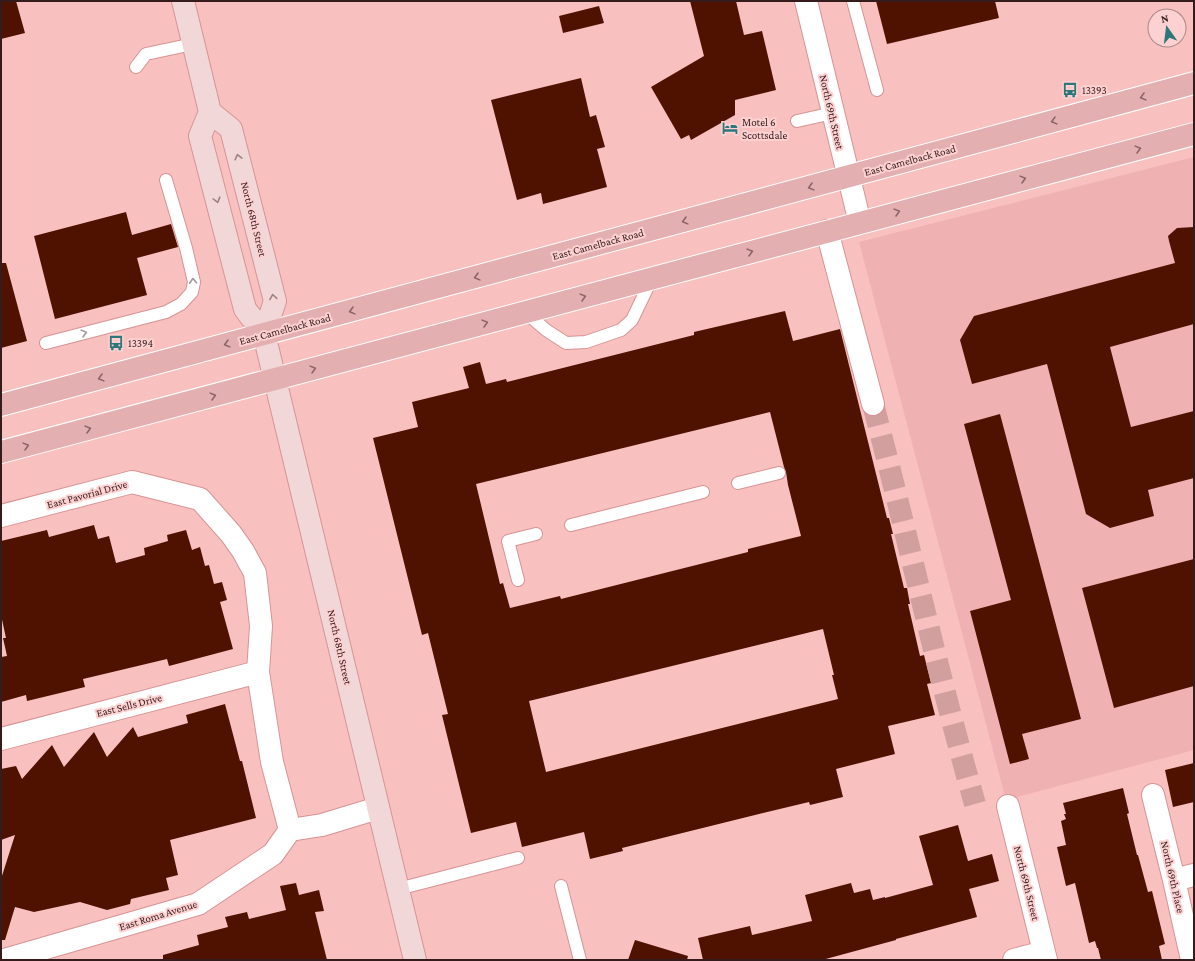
<svg xmlns="http://www.w3.org/2000/svg" width="1195" height="961" font-family="'Crimson Pro',serif">
  <style>
    .built { fill: #efb1b2 }
    .building { fill: #4f1200; fill-rule: evenodd }
    .lines { fill: none; stroke-linecap: round; stroke-linejoin: round }
    .street-tunnel { stroke: #d29f9f; stroke-width: 22; stroke-dasharray: 22 11; stroke-linecap: butt }
    .lane-casing { stroke: #d79394; stroke-width: 14 }
    .street-casing { stroke: #d79394; stroke-width: 24 }
    .secondary-casing { stroke: #d79394; stroke-width: 24 }
    .primary-casing { stroke: #fff; stroke-width: 24 }
    .lane { stroke: #fff; stroke-width: 12 }
    .street { stroke: #fff; stroke-width: 22 }
    .secondary { stroke: #f1d7d8; stroke-width: 22 }
    .primary { stroke: #e3afb1; stroke-width: 22 }
    .oneway { stroke: #8c6566 }
    .oneway2 { stroke: #9c8283 }
    .oneway3 { stroke: #a49899 }
    .labels { text-anchor: middle; stroke-width: 4; stroke-linejoin: round; paint-order: stroke }
    .poi-label { font-size: 11px; fill: #351b1c; stroke: #fdd1d1; text-anchor: start }
    .street-label { font-size: 11px; fill: #351b1c; stroke: #fdd1d1 }
  </style>
  <rect width="100%" height="100%" fill="#f9c0c0"/>
  <path class="built" d="M 1194,157 L 1194,750 L 1006,800 L 859,242 Z"/>
  <path class="building" d="M 1,1 L 16,1 L 25,33 L 1,39 Z
    M 690,1 L 736,1 L 744,35 L 762,31 L 776,90 L 735,100 L 735,115 L 691,140 L 689,135 L 681,139 L 651,87 L 704,56 Z
    M 876,1 L 995,1 L 999,18 L 887,44 Z
    M 599,6 L 604,23 L 563,33 L 559,16 Z
    M 581,78 L 590,117 L 596,115 L 605,147 L 597,149 L 607,187 L 543,204 L 541,193 L 517,200 L 491,100 Z
    M 126,212 L 132,235 L 171,224 L 178,247 L 137,258 L 147,295 L 55,319 L 34,236 Z
    M 1194,227 L 1194,324 L 1110,347 L 1131,427 L 1194,411 L 1194,478 L 1148,490 L 1154,516 L 1110,528 L 1086,514 L 1047,364 L 972,384 L 960,340 L 974,316 L 1175,263 L 1169,241 L 1168,236 L 1177,228 Z
    M 1,263 L 6,263 L 27,341 L 1,348 Z
    M 785,311 L 793,341 L 840,329 L 887,518 L 889,518 L 893,534 L 891,534 L 904,588 L 907,588 L 910,604 L 908,604 L 920,656 L 924,655 L 931,683 L 927,684 L 935,715 L 888,726 L 895,754 L 836,769 L 843,797 L 810,805 L 809,802 L 755,815 L 622,848 L 623,851 L 590,859 L 584,832 L 522,847 L 516,822 L 471,833 L 442,715 L 448,714 L 428,633 L 422,635 L 373,438 L 418,427 L 412,402 L 469,388 L 463,367 L 480,362 L 486,384 L 506,379 L 507,382 L 694,335 L 694,332 ZM 770,412 L 784,467 L 786,472 L 788,485 L 801,536 L 748,549 L 748,552 L 561,599 L 560,596 L 510,608 L 503,583 L 500,584 L 476,484 ZM 823,629 L 834,675 L 832,675 L 838,699 L 546,772 L 529,701 Z
    M 1000,414 L 1081,719 L 1022,734 L 1029,759 L 1010,764 L 970,611 L 1011,600 L 964,424 Z
    M 94,525 L 98,539 L 109,536 L 116,563 L 145,555 L 144,548 L 168,541 L 167,535 L 186,530 L 192,550 L 200,547 L 205,566 L 209,565 L 214,584 L 222,582 L 227,600 L 220,602 L 233,649 L 169,666 L 167,659 L 83,679 L 85,687 L 27,701 L 26,695 L 1,702 L 1,657 L 7,656 L 3,638 L 6,638 L 1,615 L 1,541 L 47,530 L 49,537 Z
    M 1194,559 L 1194,686 L 1114,708 L 1082,588 Z
    M 225,704 L 240,761 L 242,761 L 256,818 L 170,840 L 178,875 L 166,878 L 169,890 L 131,899 L 130,904 L 107,910 L 80,902 L 34,912 L 15,907 L 5,940 L 1,940 L 1,879 L 15,835 L 1,840 L 1,769 L 16,766 L 22,779 L 52,745 L 64,767 L 94,732 L 107,757 L 133,727 L 138,737 L 188,723 L 186,715 Z
    M 1194,763 L 1194,802 L 1173,807 L 1165,770 Z
    M 1123,788 L 1129,813 L 1127,814 L 1137,855 L 1138,855 L 1148,892 L 1152,891 L 1165,944 L 1159,946 L 1162,960 L 1101,960 L 1098,948 L 1097,948 L 1095,941 L 1089,943 L 1075,883 L 1066,886 L 1057,847 L 1066,845 L 1061,821 L 1066,819 L 1064,814 L 1066,814 L 1063,803 Z
    M 958,825 L 968,861 L 992,854 L 999,881 L 969,889 L 977,917 L 896,939 L 896,940 L 822,960 L 703,960 L 698,938 L 750,926 L 752,935 L 812,921 L 805,895 L 851,883 L 854,893 L 870,889 L 873,900 L 885,897 L 885,898 L 933,885 L 919,836 Z
    M 296,883 L 299,895 L 319,890 L 324,911 L 315,912 L 327,960 L 163,960 L 163,955 L 199,945 L 197,935 L 228,927 L 225,917 L 247,912 L 249,919 L 286,910 L 280,886 Z
    M 635,940 L 688,956 L 687,960 L 628,960 Z"/>
  <g class="lines">
    <path class="street-tunnel" d="M 873,404 C 908,537 937,672 975,804"/>
    <defs>
      <path id="lane" d="M 853,1 L 877,90
        M 136,67 L 146,54 L 193,44
        M 797,121 L 833,113
        M 525,312 L 546,330 L 566,343 L 586,342 L 621,330 L 632,320 L 652,278
        M 46,343 L 166,312 L 181,304 L 192,292 L 194,282 L 186,248 L 166,180
        M 738,483 L 779,473
        M 571,525 L 703,492
        M 518,580 L 508,541 L 536,534
        M 561,886 L 580,960
        M 398,889 L 518,858"/>
      <path id="street" d="M 806,1 L 860,223
        M 827,231 L 873,404
        M 1,516 L 132,482 L 200,499 L 231,534 L 243,551 L 255,573 L 261,626 L 258,672 L 272,762 L 290,830 L 273,854 L 198,904 L 4,960
        M 1,739 L 258,672
        M 1153,795 L 1174,880 L 1192,960
        M 1008,806 L 1046,960
        M 290,830 L 322,825 L 378,808
        M 1174,880 L 1194,875
        M 1014,960 L 1044,952"/>
      <path id="secondary" d="M 183,1 L 210,112 L 231,129 L 275,301 L 264,334
        M 210,112 L 200,136 L 245,309 L 264,334 L 415,960"/>
      <path id="primary" d="M 1,405 L 1194,83
        M 1,452 L 1194,134"/>
    </defs>
    <use href="#lane" class="lane-casing"/>
    <use href="#street" class="street-casing"/>
    <use href="#secondary" class="secondary-casing"/>
    <use href="#primary" class="primary-casing"/>
    <use href="#lane" class="lane"/>
    <use href="#street" class="street"/>
    <use href="#secondary" class="secondary"/>
    <use href="#primary" class="primary"/>
  </g>
  <defs><path id="oneway-chevron" d="M-2-3.5L2.5 0L-2 3.5" fill="none" stroke-width="1.6" stroke-linecap="round" stroke-linejoin="round"/></defs>
  <g class="oneway">
    <use href="#oneway-chevron" transform="translate(1143 97) rotate(165)"/>
    <use href="#oneway-chevron" transform="translate(1054 121) rotate(165)"/>
    <use href="#oneway-chevron" transform="translate(1138 149) rotate(-15)"/>
    <use href="#oneway-chevron" transform="translate(1023 179) rotate(-15)"/>
    <use href="#oneway-chevron" transform="translate(811 187) rotate(165)"/>
    <use href="#oneway-chevron" transform="translate(897 212) rotate(-15)"/>
    <use href="#oneway-chevron" transform="translate(685 221) rotate(165)"/>
    <use href="#oneway-chevron" transform="translate(750 252) rotate(-15)"/>
    <use href="#oneway-chevron" transform="translate(477 277) rotate(165)"/>
    <use href="#oneway-chevron" transform="translate(583 297) rotate(-15)"/>
    <use href="#oneway-chevron" transform="translate(352 311) rotate(165)"/>
    <use href="#oneway-chevron" transform="translate(485 323) rotate(-15)"/>
    <use href="#oneway-chevron" transform="translate(227 344) rotate(165)"/>
    <use href="#oneway-chevron" transform="translate(313 369) rotate(-15)"/>
    <use href="#oneway-chevron" transform="translate(101 378) rotate(165)"/>
    <use href="#oneway-chevron" transform="translate(213 396) rotate(-15)"/>
    <use href="#oneway-chevron" transform="translate(88 429) rotate(-15)"/>
    <use href="#oneway-chevron" transform="translate(26 446) rotate(-15)"/>
  </g>
  <g class="oneway2">
    <use href="#oneway-chevron" transform="translate(238 157) rotate(-104)"/>
    <use href="#oneway-chevron" transform="translate(217 200) rotate(75)"/>
    <use href="#oneway-chevron" transform="translate(273 297) rotate(-99)"/>
  </g>
  <g class="oneway3">
    <use href="#oneway-chevron" transform="translate(193 281) rotate(-93)"/>
    <use href="#oneway-chevron" transform="translate(84 333) rotate(-15)"/>
  </g>
  <defs>
    <symbol id="bus-bare" viewBox="-9 -9 18 18"><path d="M-5-6H5V4H4V6H2V4H-2V6H-4V4H-5ZM-3.5-4V0h7V-4ZM-3.5 1.2v1.5H-2V1.2ZM2 1.2v1.5H3.5V1.2Z" fill="#2d777a" stroke="#fdd1d1" stroke-width="2.5" paint-order="stroke"/></symbol>
    <symbol id="hotel-bare" viewBox="-9 -9 18 18"><path d="M-6-4.5h1.5V1H6V5H4.5V3h-9V5H-6ZM-4 0a1.8 1.8 0 1 1 3.6 0ZM.5 0V-2.5h3Q6-2.5 6 0Z" fill="#2d777a" stroke="#fdd1d1" stroke-width="2.5" paint-order="stroke"/></symbol>
  </defs>
  <g fill-rule="evenodd">
    <use href="#bus-bare" x="1059" y="79" width="22" height="22"/>
    <use href="#hotel-bare" x="719" y="117" width="22" height="22"/>
    <use href="#bus-bare" x="105" y="332" width="22" height="22"/>
  </g>
  <g class="labels">
    <g class="poi-label">
      <text x="1082" y="94">13393</text>
      <text x="742" y="126">Motel 6<tspan x="742" dy="13">Scottsdale</tspan></text>
      <text x="128" y="347">13394</text>
    </g>
    <g class="street-label">
      <text transform="translate(832 112) rotate(77)" y="4">North 69th Street</text>
      <text transform="translate(910 160) rotate(-15)" y="4">East Camelback Road</text>
      <text transform="translate(254 219) rotate(76)" y="4">North 68th Street</text>
      <text transform="translate(598 244) rotate(-15)" y="4">East Camelback Road</text>
      <text transform="translate(285 329) rotate(-15)" y="4">East Camelback Road</text>
      <text transform="translate(87 494) rotate(-15)" y="4">East Pavorial Drive</text>
      <text transform="translate(340 647) rotate(77)" y="4">North 68th Street</text>
      <text transform="translate(129 705) rotate(-14)" y="4">East Sells Drive</text>
      <text transform="translate(1173 877) rotate(77)" y="4">North 69th Place</text>
      <text transform="translate(1027 883) rotate(76)" y="4">North 69th Street</text>
      <text transform="translate(158 915) rotate(-17)" y="4">East Roma Avenue</text>
    </g>
  </g>
  <rect width="1195" height="961" fill="none" stroke="#351b1c" stroke-width="4"/>
  <g transform="translate(1167 28) rotate(346)"><circle r="19" fill="#fdd1d1" stroke="#ad8889"/>
  <path d="M0-3L7 15L0 10L-7 15Z" fill="#2d777a"/>
  <text y="-6" font-size="11" font-weight="bold" text-anchor="middle" fill="#351b1c">N</text>
  </g>
</svg>
